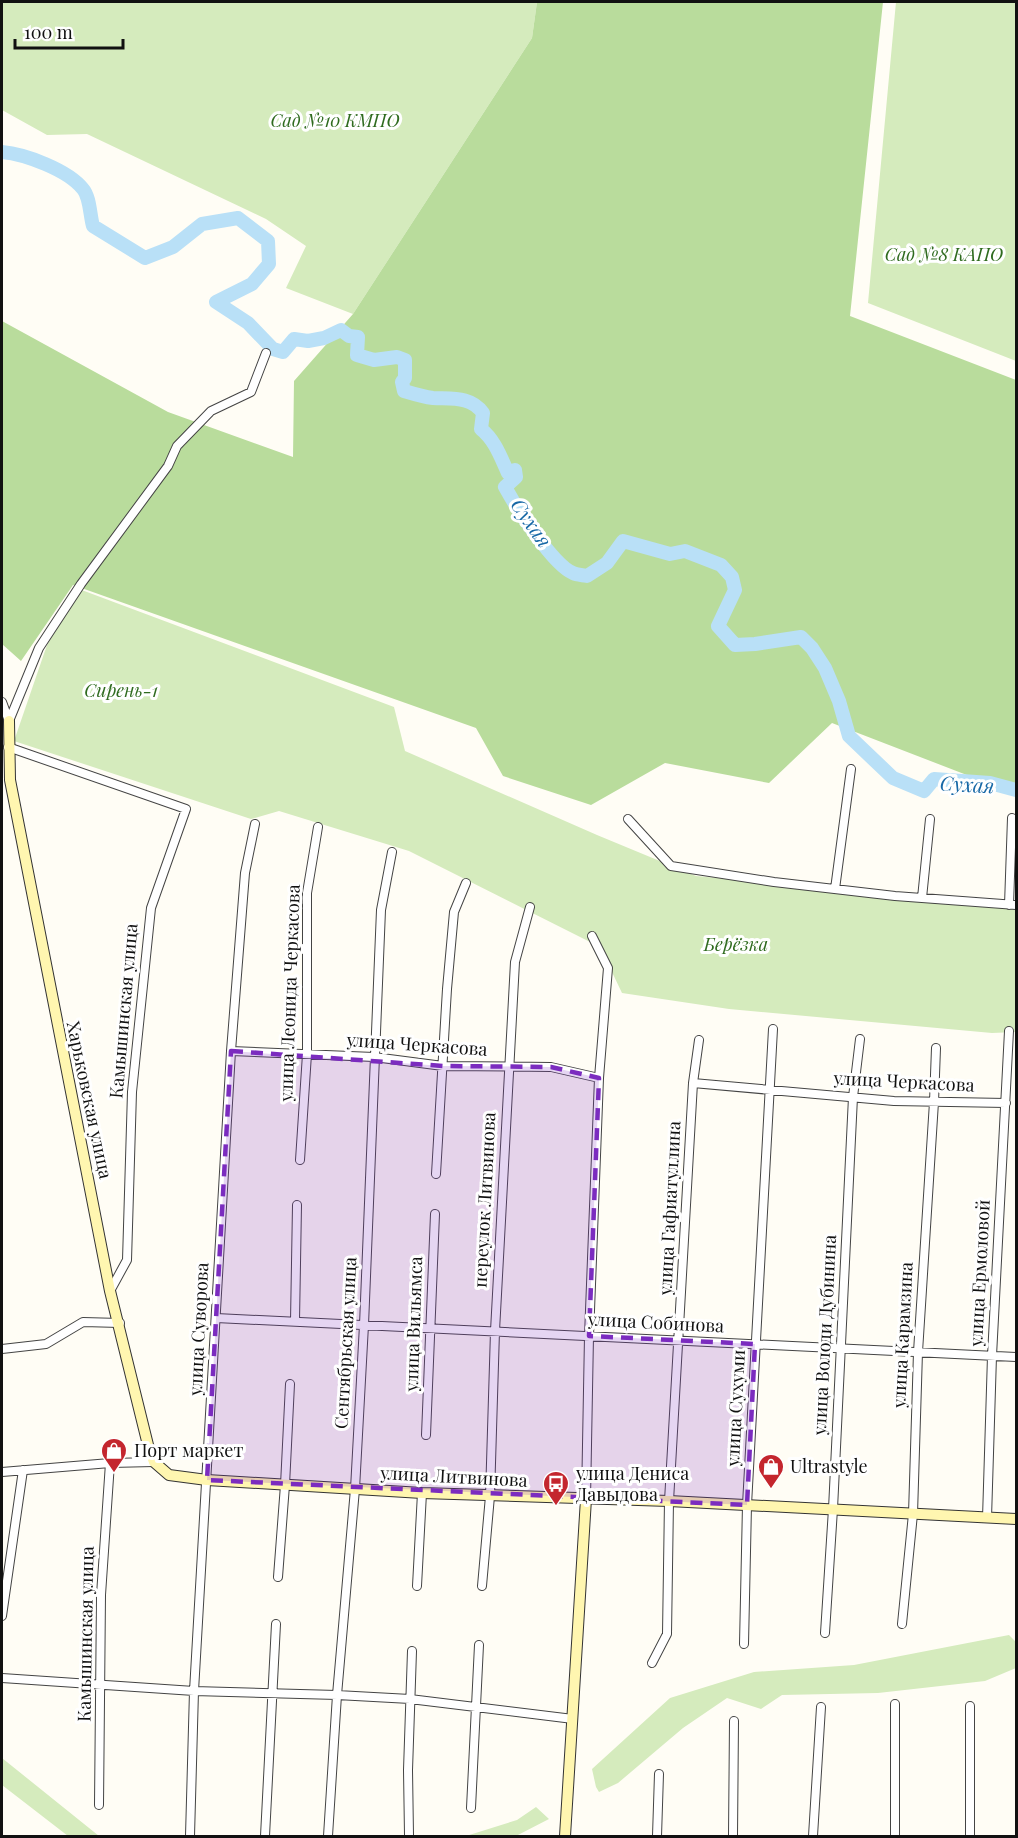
<svg xmlns="http://www.w3.org/2000/svg" width="1018" height="1838" font-family="'Playfair Display',serif">
  <style>
    .green { fill: #d5ebbd }
    .forest { fill: #b9dc9c }
    .lines { fill: none; stroke-linecap: round; stroke-linejoin: round }
    .river { stroke: #b9e0f7; stroke-width: 14 }
    .street-casing { stroke: #444; stroke-width: 10 }
    .secondary-casing { stroke: #333; stroke-width: 12 }
    .street { stroke: #fff; stroke-width: 8 }
    .secondary { stroke: #fff6b0; stroke-width: 10 }
    .marked { fill: #7b2cbf; fill-opacity: 0.2; stroke: #7b2cbf; stroke-width: 4.5; stroke-dasharray: 12 8; stroke-linejoin: round }
    .labels { text-anchor: middle; stroke-width: 6; stroke-linejoin: round; paint-order: stroke }
    .park-label { font-size: 18px; font-style: italic; fill: #2f6b1f; stroke: #fff }
    .street-label { font-size: 18px; fill: #111; stroke: #fff }
    .poi-label { font-size: 18px; fill: #111; stroke: #fff; text-anchor: start }
    .water-label { font-size: 20px; font-style: italic; fill: #1768a6; stroke: #fff }
  </style>
  <rect width="100%" height="100%" fill="#fffdf5"/>
  <path class="green" d="M 2,2 L 537,2 L 532,38 L 353,314 L 286,288 L 306,246 L 266,219 L 87,134 L 47,135 L 2,110 Z
    M 896,2 L 1016,2 L 1016,361 L 868,303 Z
    M 79,589 L 394,707 L 405,751 L 597,835 L 696,876 L 1016,907 L 1016,1032 L 992,1033 L 729,1009 L 622,993 L 600,947 L 409,851 L 279,811 L 251,819 L 14,741 L 47,645 Z
    M 1009,1635 L 1016,1642 L 1016,1668 L 985,1681 L 878,1693 L 782,1695 L 761,1709 L 727,1698 L 683,1728 L 618,1783 L 599,1792 L 596,1787 L 592,1769 L 670,1698 L 754,1672 L 854,1665 Z
    M 2,1758 L 99,1836 L 68,1836 L 2,1785 Z
    M 536,1807 L 549,1819 L 516,1836 L 466,1836 L 517,1820 Z"/>
  <path class="forest" d="M 537,2 L 883,2 L 850,316 L 1016,380 L 1016,794 L 832,723 L 769,783 L 665,763 L 591,805 L 503,776 L 476,728 L 73,585 L 21,661 L 2,644 L 2,321 L 168,412 L 293,457 L 294,381 L 353,314 L 532,38 Z"/>
  <g class="lines">
    <path class="river" d="M 2,152 C 25,154 68,170 83,189 C 90,197 90,216 93,226 L 145,258 L 173,247 L 202,224 L 238,218 L 268,241 L 269,264 L 252,284 L 216,302 L 248,323 L 273,349 L 283,352 L 294,339 L 308,341 L 324,338 L 341,330 L 349,336 L 358,337 L 357,355 L 374,360 L 397,357 L 405,360 L 405,378 L 402,382 L 404,391 C 414,394 424,397 433,398 C 452,399 471,396 483,413 L 481,429 C 495,440 501,458 508,473 L 515,470 L 516,477 L 505,487 C 516,507 553,565 573,573 C 577,575 582,575 587,576 L 607,563 L 623,541 L 670,554 L 685,551 L 721,565 L 732,577 L 735,590 L 718,626 L 735,645 L 755,644 L 801,637 L 812,648 L 825,668 L 839,701 L 849,736 L 893,778 L 924,791 L 934,779 L 990,783 L 1016,790"/>
    <defs>
      <path id="street" d="M 2,702 L 9,721
        M 9,721 L 39,648 L 81,584 L 168,466 L 177,446 L 211,411 L 251,392 L 266,353
        M 8,747 L 186,809 L 151,908 L 132,1092 L 127,1260 L 110,1291
        M 628,819 L 671,866 L 774,882 L 895,896 L 1016,905
        M 835,889 L 851,769
        M 922,898 L 930,819
        M 1009,905 L 1012,818
        M 231,1051 L 374,1057 L 443,1066 L 551,1067 L 599,1078
        M 693,1083 L 894,1101 L 1006,1103
        M 300,1160 L 307,1054 L 307,893 L 318,827
        M 436,1174 L 447,989 L 454,912 L 466,883
        M 216,1318 L 1016,1357
        M 295,1321 L 297,1205
        M 2,1349 L 46,1344 L 83,1322 L 120,1323
        M 426,1435 L 435,1214
        M 2,1472 L 110,1463 L 154,1462
        M 586,1499 L 589,1336 L 599,1078 L 608,968 L 592,936
        M 987,1518 L 992,1356 L 1009,1031
        M 278,1577 L 285,1485 L 290,1384
        M 417,1586 L 422,1493
        M 482,1586 L 490,1496 L 495,1331 L 515,962 L 530,907
        M 2,1616 L 23,1470
        M 902,1624 L 913,1514 L 918,1352 L 934,1102 L 936,1048
        M 825,1633 L 833,1509 L 853,1097 L 860,1039
        M 744,1644 L 747,1505 L 773,1029
        M 652,1663 L 667,1634 L 669,1501 L 693,1083 L 699,1040
        M 2,1678 L 194,1691 L 337,1695 L 410,1699 L 573,1719
        M 895,1704 L 895,1836
        M 970,1706 L 970,1836
        M 99,1805 L 101,1595 L 110,1463
        M 471,1808 L 479,1645
        M 409,1835 L 408,1770 L 412,1651
        M 190,1836 L 194,1691 L 231,1051 L 245,873 L 255,824
        M 265,1836 L 276,1624
        M 328,1836 L 337,1695 L 355,1489 L 364,1325 L 381,910 L 392,852
        M 657,1836 L 659,1774
        M 733,1836 L 734,1721
        M 813,1836 L 821,1707"/>
      <path id="secondary" d="M 9,721 L 10,780 L 110,1291 L 148,1445 L 154,1462 L 169,1475 L 207,1480 L 422,1493 L 669,1501 L 1016,1519
        M 565,1836 L 586,1499"/>
    </defs>
    <use href="#street" class="street-casing"/>
    <use href="#secondary" class="secondary-casing"/>
    <use href="#street" class="street"/>
    <use href="#secondary" class="secondary"/>
  </g>
  <path class="marked" d="M 231,1051 L 443,1066 L 551,1067 L 599,1078 L 589,1336 L 755,1344 L 747,1505 L 207,1480 Z"/>
  <defs>
    <symbol id="shop-pin" viewBox="-11 -11 22 30"><path d="M0 17L-7.5 6A9.5 9.5 0 1 1 7.5 6Z" fill="#c4262e" stroke="#fff"/><path d="M-5-2.5h2.3a2.7 3.5 0 0 1 5.4 0H5L5.5 6h-11ZM-1.5-2.5h3a1.5 2.3 0 0 0-3 0Z" fill="#fff"/></symbol>
    <symbol id="bus-pin" viewBox="-11 -11 22 30"><path d="M0 17L-7.5 6A9.5 9.5 0 1 1 7.5 6Z" fill="#c4262e" stroke="#fff"/><path d="M-5-6H5V4H4V6H2V4H-2V6H-4V4H-5ZM-3.5-4V0h7V-4ZM-3.5 1.2v1.5H-2V1.2ZM2 1.2v1.5H3.5V1.2Z" fill="#fff"/></symbol>
  </defs>
  <g fill-rule="evenodd">
    <use href="#shop-pin" x="99" y="1436" width="30" height="40"/>
    <use href="#shop-pin" x="756" y="1452" width="30" height="40"/>
    <use href="#bus-pin" x="541" y="1469" width="30" height="40"/>
  </g>
  <g class="labels">
    <g class="park-label">
      <text x="335" y="127">Сад №10 КМПО</text>
      <text x="944" y="261">Сад №8 КАПО</text>
      <text x="121" y="697">Сирень-1</text>
      <text x="736" y="951">Берёзка</text>
    </g>
    <g class="street-label">
      <text transform="translate(290 993) rotate(-88)" y="6">улица Леонида Черкасова</text>
      <text transform="translate(124 1011) rotate(-85)" y="6">Камышинская улица</text>
      <text transform="translate(417 1045) rotate(4)" y="6">улица Черкасова</text>
      <text transform="translate(904 1082) rotate(3)" y="6">улица Черкасова</text>
      <text transform="translate(89 1100) rotate(78)" y="6">Харьковская улица</text>
      <text transform="translate(485 1200) rotate(-87)" y="6">переулок Литвинова</text>
      <text transform="translate(670 1208) rotate(-87)" y="6">улица Гафиатуллина</text>
      <text transform="translate(980 1273) rotate(-87)" y="6">улица Ермоловой</text>
      <text transform="translate(656 1323) rotate(3)" y="6">улица Собинова</text>
      <text transform="translate(414 1324) rotate(-88)" y="6">улица Вильямса</text>
      <text transform="translate(199 1329) rotate(-87)" y="6">улица Суворова</text>
      <text transform="translate(825 1335) rotate(-87)" y="6">улица Володи Дубинина</text>
      <text transform="translate(903 1335) rotate(-87)" y="6">улица Карамзина</text>
      <text transform="translate(346 1343) rotate(-87)" y="6">Сентябрьская улица</text>
      <text transform="translate(736 1408) rotate(-87)" y="6">улица Сухуми</text>
      <text transform="translate(454 1477) rotate(3)" y="6">улица Литвинова</text>
      <text transform="translate(86 1634) rotate(-89)" y="6">Камышинская улица</text>
    </g>
    <g class="poi-label">
      <text x="134" y="1457">Порт маркет</text>
      <text x="790" y="1473">Ultrastyle</text>
      <text x="576" y="1480">улица Дениса<tspan x="576" dy="21">Давыдова</tspan></text>
    </g>
    <g class="water-label">
      <text transform="translate(531 523) rotate(55)" y="7">Сухая</text>
      <text transform="translate(967 785) rotate(3)" y="7">Сухая</text>
    </g>
  </g>
  <rect width="1018" height="1838" fill="none" stroke="#111111" stroke-width="6"/>
  <path d="M15 39v9h108v-9" fill="none" stroke="#111111" stroke-width="3"/>
  <text x="24" y="39" font-size="18" fill="#111111" stroke="#ffffff" stroke-width="4.5" paint-order="stroke">100 m</text>
</svg>
